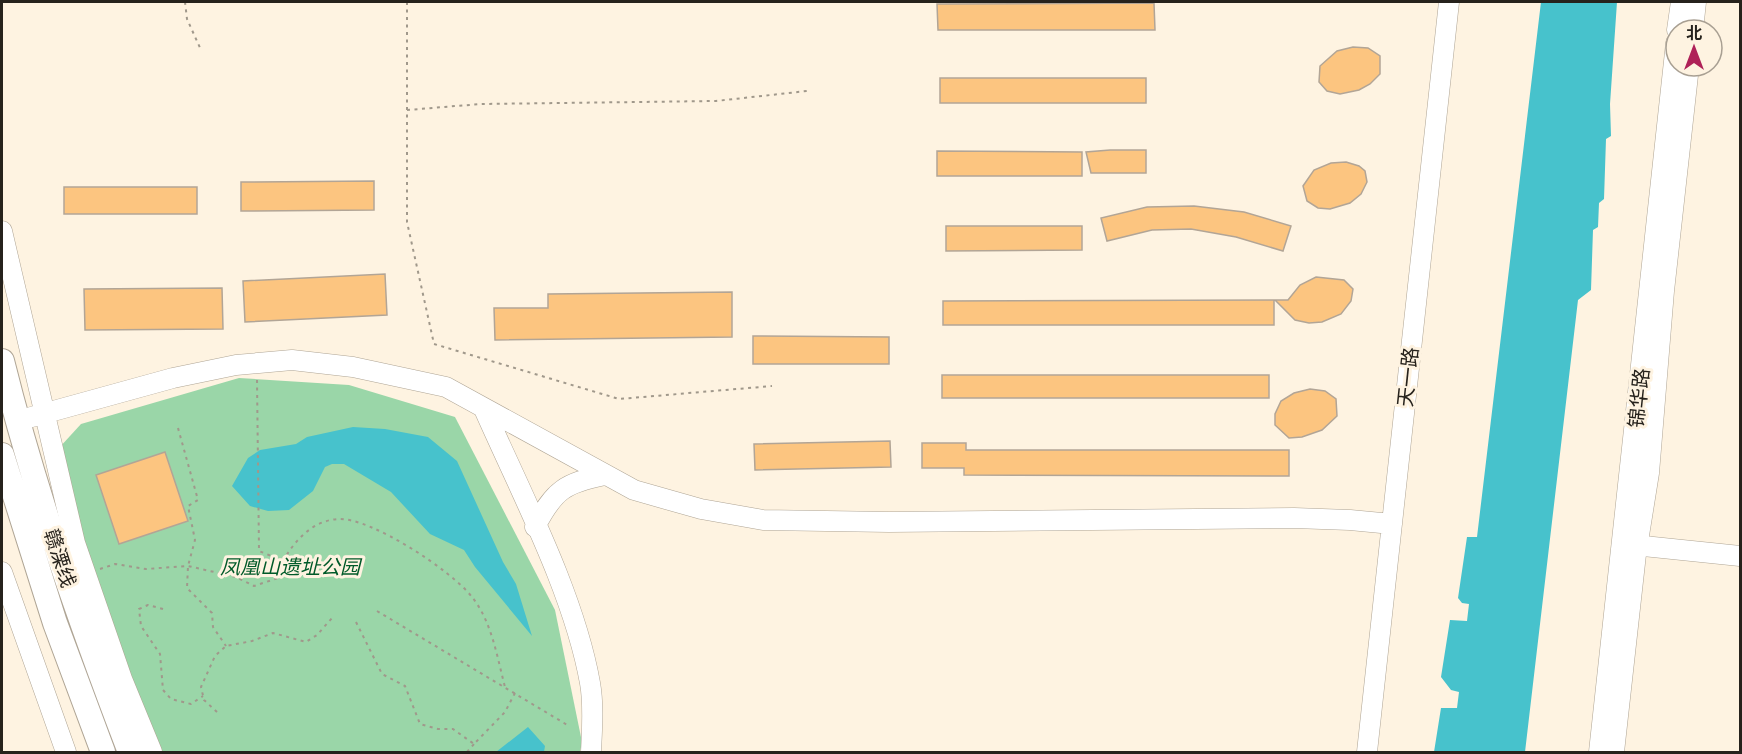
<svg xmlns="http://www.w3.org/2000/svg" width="1742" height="754" font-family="Georgia,'Noto Sans SC',serif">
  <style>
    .green { fill: #9ad6a8 }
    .water { fill: #47c2cc }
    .building { fill: #fcc580; stroke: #b2a596; stroke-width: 1.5 }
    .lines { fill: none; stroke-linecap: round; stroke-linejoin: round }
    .minor-casing { stroke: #afa595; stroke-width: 21 }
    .major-casing { stroke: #afa595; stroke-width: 26 }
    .path { stroke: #a0988b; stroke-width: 2; stroke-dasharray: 3 4.5; stroke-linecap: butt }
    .minor { stroke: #fff; stroke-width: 20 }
    .major { stroke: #fff; stroke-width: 24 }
    .labels { text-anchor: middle; stroke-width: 6; stroke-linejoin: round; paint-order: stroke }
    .street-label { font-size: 20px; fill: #26221c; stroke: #fef3e1 }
    .park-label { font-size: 20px; font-style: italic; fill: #005a29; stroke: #fef3e1 }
  </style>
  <rect width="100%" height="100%" fill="#fef3e1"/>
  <path class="green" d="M 239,378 L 349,385 L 455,417 L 555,610 L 582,742 L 580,752 L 160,752 L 99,597 L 59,448 L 81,424 Z"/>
  <path class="water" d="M 1541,2 L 1617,2 L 1610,104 L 1611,136 L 1606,139 L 1604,199 L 1599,203 L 1598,227 L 1593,230 L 1591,290 L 1578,300 L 1525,752 L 1434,752 L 1441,708 L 1457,708 L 1459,692 L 1451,690 L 1441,677 L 1450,620 L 1467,621 L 1469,604 L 1462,603 L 1458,598 L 1467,537 L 1477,537 Z
    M 353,427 L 385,429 L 428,437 L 457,461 L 503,562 L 516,584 L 532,636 L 475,567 L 464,550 L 430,534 L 391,492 L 344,464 L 332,464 L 325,467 L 313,491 L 289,510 L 268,511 L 250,506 L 232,486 L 248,458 L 260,450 L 296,444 L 307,437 Z
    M 528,727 L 545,746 L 544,752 L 496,752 Z"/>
  <path class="building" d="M 1154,3 L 1155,30 L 938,30 L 937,4 Z
    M 1353,47 L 1368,48 L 1380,56 L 1380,74 L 1370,84 L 1359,90 L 1340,94 L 1327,91 L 1319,82 L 1320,66 L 1337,51 Z
    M 940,78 L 1146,78 L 1146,103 L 940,103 Z
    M 1110,150 L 1146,150 L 1146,173 L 1091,173 L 1086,152 Z
    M 937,151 L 1082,152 L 1082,176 L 937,176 Z
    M 1346,162 L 1359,166 L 1365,171 L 1367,182 L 1361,194 L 1350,203 L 1330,209 L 1318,208 L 1307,201 L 1303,186 L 1314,170 L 1331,163 Z
    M 374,181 L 374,210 L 241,211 L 241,182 Z
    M 64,187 L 197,187 L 197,214 L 64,214 Z
    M 1194,206 L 1244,212 L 1291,226 L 1283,251 L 1236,237 L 1191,229 L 1152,230 L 1107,241 L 1101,218 L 1147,207 Z
    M 946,226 L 1082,226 L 1082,250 L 946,251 Z
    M 385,274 L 387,315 L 245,322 L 243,281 Z
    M 1316,277 L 1344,280 L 1353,289 L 1351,301 L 1341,314 L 1322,322 L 1309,323 L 1295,320 L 1275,300 L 1288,300 L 1300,285 Z
    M 222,288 L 223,329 L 85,330 L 84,289 Z
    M 732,292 L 732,337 L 495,340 L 494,308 L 548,308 L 548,294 Z
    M 1274,300 L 1274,325 L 943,325 L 943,301 Z
    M 753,336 L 889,337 L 889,364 L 753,364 Z
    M 942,375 L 1269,375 L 1269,398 L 942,398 Z
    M 1310,389 L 1325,391 L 1336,399 L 1337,416 L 1322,430 L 1302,437 L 1289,438 L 1275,425 L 1275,414 L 1281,401 L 1294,393 Z
    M 890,441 L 891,467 L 755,470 L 754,444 Z
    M 922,443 L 966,443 L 966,450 L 1289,450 L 1289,476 L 964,475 L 964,468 L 922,468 Z
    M 165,452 L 188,521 L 119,544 L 96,475 Z"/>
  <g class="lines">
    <defs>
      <path id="minor" d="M 1677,30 L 1681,2
        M 1693,30 L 1696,2
        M 2,231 L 75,543 L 122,679 L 152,752
        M 484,409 C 521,493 574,593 590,683 C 594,705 592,730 591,752
        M 17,421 L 173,378 L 236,365 L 292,360 L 353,367 L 446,387 L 634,490 L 701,509 L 763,520 L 889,522 L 1294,518 L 1350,520 L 1392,524
        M 535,527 C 554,490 565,483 605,475
        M 1624,544 L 1740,556
        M 2,572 L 66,752
        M 1367,752 L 1449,2
        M 1599,752 L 1676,43
        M 1614,752 L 1636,554 L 1649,473 L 1664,291 L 1689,66"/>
      <path id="major" d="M 2,361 C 35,494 81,624 130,752
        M 2,455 L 55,623 L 103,752"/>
    </defs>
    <use href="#minor" class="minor-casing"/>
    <use href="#major" class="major-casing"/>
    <path class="path" d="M 185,2 L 187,19 L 201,50
      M 407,2 L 407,222 L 434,344 L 619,399 L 772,386
      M 407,110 L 481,104 L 716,101 L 807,91
      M 257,380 L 259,551 L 296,566
      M 178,428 L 198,500 L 188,506 L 195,540 L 188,566 L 187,588 L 212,613 L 213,627 L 226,646
      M 283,561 C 295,540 313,520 339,519 C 372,518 452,571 472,597 C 492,622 497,657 505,687
      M 100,569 L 115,564 L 146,569 L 188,566 L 236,577 L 254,586 L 281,577 L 296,566 L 314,573
      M 163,609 L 148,605 L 139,609 L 141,626 L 160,654 L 163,690 L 171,699 L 191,704 L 203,696
      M 377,611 L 569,726
      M 356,622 L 382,674 L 405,686 L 420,724 L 438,729 L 453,729 L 474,744 L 505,712 L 515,693
      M 217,712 L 204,700 L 201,687 L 215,656 L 226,646 L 252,641 L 273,633 L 306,642 L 317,635 L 332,618
      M 467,752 L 474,744"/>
    <use href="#minor" class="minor"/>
    <use href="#major" class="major"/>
  </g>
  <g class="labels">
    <g class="street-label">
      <text transform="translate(1408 377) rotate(-84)" y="7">天一路</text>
      <text transform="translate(1639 398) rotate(-84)" y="7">锦华路</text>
      <text transform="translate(60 558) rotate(72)" y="7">赣溧线</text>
    </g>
    <g class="park-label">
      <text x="290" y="574">凤凰山遗址公园</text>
    </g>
  </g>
  <rect width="1742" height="754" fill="none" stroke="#26221c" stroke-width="6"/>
  <g transform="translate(1694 48)"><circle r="28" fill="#fef3e1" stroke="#a89f92" stroke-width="1.5"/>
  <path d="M0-4.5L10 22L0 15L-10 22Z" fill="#af2158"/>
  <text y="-9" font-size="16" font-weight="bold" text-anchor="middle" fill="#26221c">北</text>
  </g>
</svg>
